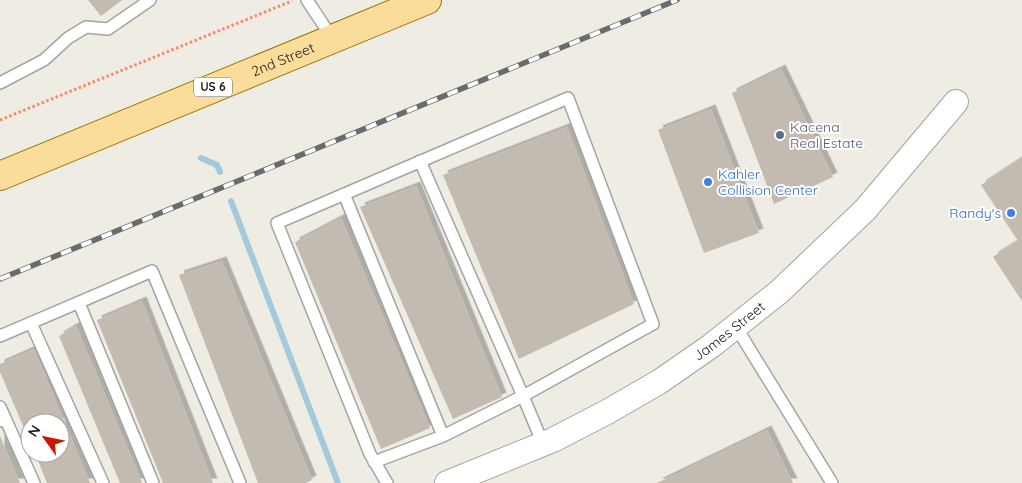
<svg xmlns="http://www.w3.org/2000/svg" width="1022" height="483" font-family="Quicksand,sans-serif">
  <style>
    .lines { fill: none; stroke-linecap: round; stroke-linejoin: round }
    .stream { stroke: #a3c9dc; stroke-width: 6 }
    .building { fill: #c3bbb2; filter: url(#shadow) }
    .service-casing { stroke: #a4a4a4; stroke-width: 14 }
    .minor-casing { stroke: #a4a4a4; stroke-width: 26 }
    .primary-casing { stroke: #957501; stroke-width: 30 }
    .path { stroke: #f98969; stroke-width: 3; stroke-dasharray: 2.5 2.5; stroke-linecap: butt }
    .service { stroke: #fff; stroke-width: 11 }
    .minor { stroke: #fff; stroke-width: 24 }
    .primary { stroke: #fbdd9b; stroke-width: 28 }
    .rail-casing { stroke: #6b6b6b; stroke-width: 5.5 }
    .rail { stroke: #fff; stroke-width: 4; stroke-dasharray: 11; stroke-linecap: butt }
    .service-dot { fill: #5c6f8a; stroke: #fff; stroke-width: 2 }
    .shop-dot { fill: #3f7fe0; stroke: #fff; stroke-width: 2 }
    .labels { text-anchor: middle; stroke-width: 4; stroke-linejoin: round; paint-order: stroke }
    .shield { fill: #fff; stroke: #616161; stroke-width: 1 }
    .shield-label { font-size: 12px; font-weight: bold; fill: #1d1d1d }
    .street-label { font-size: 14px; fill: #1d1d1d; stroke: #fff }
    .service-label { font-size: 14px; fill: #4e5e75; stroke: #fff; text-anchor: start }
    .shop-label { font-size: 14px; fill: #366cbe; stroke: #fff; text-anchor: start }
  </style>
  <defs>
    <filter id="shadow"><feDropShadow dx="4.5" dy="-4.5" stdDeviation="0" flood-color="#0004"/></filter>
  </defs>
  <rect width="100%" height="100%" fill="#eeece3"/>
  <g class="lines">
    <path class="stream" d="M 201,158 L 217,165 L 220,172
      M 231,201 L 338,483"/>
  </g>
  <path class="building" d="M 88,0 L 122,0 L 101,16 Z
    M 781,69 L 833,177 L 774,204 L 732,93 Z
    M 711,109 L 759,233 L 704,253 L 658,130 Z
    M 567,127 L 634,304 L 519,359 L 443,175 Z
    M 1022,158 L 1022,301 L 993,257 L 1018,241 L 981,185 Z
    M 416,186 L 502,397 L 453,419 L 360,207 Z
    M 341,218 L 430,428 L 381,449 L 295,242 Z
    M 222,261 L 312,480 L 306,483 L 258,483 L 179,275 Z
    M 142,301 L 213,483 L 163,483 L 97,320 Z
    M 76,326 L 142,483 L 120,483 L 59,336 Z
    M 34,349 L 90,483 L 47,483 L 35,453 L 60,453 L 60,423 L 30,423 L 30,442 L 0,372 L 0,364 Z
    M 767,430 L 793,483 L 657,483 Z
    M 0,436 L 20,483 L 0,483 Z"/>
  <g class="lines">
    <defs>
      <path id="service" d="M 307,0 L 332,38
        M 0,83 L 44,60 L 68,38 L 86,27 L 108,29 L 150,0
        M 344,194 L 443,436 L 523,396 L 543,444
        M 79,303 L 153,483
        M 31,323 L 103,483
        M 736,327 L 832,483
        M 0,336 L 152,271 L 240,483
        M 0,407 L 5,418 L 0,421
        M 5,418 L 34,483
        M 374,462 L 443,436
        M 387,483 L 370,454 L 277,223 C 374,181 471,140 568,98 L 653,324 L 523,396 L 420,161"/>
      <g id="minor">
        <path id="s1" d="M 447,483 L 553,440 L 607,412 L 659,382 L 711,346 L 779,292 L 865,210 L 956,102"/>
      </g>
      <g id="primary">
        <path id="s2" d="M 0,176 L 427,0"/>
      </g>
    </defs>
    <use href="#service" class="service-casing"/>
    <use href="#minor" class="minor-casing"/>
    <use href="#primary" class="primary-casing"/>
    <path class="path" d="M 0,120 L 292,1"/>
    <use href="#service" class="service"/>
    <use href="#minor" class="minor"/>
    <use href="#primary" class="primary"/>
    <defs>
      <path id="rail" d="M 0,279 L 677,0"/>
    </defs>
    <use href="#rail" class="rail-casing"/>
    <use href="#rail" class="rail"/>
  </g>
  <circle class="service-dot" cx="780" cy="135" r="5"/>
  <g class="shop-dot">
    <circle cx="708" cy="182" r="5"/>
    <circle cx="1011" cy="213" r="5"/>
  </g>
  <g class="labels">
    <rect class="shield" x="194" y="77.5" width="38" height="19" rx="4"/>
    <g class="shield-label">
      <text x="213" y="91">US 6</text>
    </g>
    <g class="street-label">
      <text dy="5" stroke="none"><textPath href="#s2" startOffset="306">2nd Street</textPath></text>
      <text dy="5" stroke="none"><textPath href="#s1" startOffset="322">James Street</textPath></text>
    </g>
    <g class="service-label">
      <text x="790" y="132">Kacena<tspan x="790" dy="16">Real Estate</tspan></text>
    </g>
    <g class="shop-label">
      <text x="718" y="179">Kahler<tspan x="718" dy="16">Collision Center</tspan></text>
      <text x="1001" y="218" text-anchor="end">Randy's</text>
    </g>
  </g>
  <g transform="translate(45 438) rotate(303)"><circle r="24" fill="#ffffff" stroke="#a5a5a5"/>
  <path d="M0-4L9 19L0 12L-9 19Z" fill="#c91801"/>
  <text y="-8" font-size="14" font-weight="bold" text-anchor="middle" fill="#1d1d1d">N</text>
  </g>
</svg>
